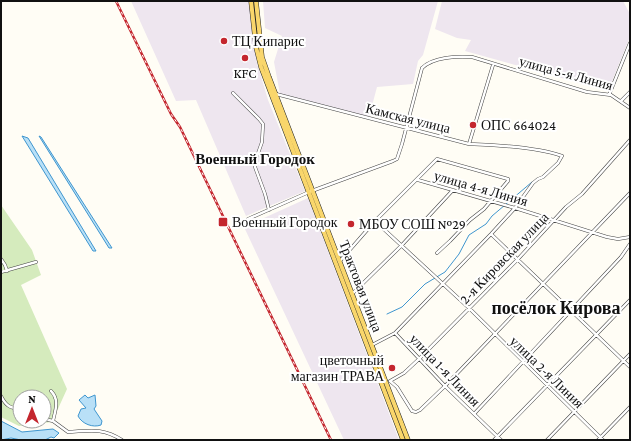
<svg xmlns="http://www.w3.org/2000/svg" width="631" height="441" font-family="'Crimson Pro',serif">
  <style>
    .industrial { fill: #eee6ef }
    .green { fill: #d5ebbd; fill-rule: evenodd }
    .water { fill: #b9e0f7; stroke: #3f96cf }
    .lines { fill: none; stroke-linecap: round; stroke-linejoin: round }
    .stream { stroke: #3f96cf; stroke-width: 1 }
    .minor-casing { stroke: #444; stroke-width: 3.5 }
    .primary-casing { stroke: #222; stroke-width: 5 }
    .minor { stroke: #fff; stroke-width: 2.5 }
    .primary { stroke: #f9d66b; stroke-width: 4 }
    .rail-casing { stroke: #c4262e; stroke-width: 2.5 }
    .rail { stroke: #fff; stroke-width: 1; stroke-dasharray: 3; stroke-linecap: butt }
    .poi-dot { fill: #c4262e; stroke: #fff; stroke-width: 1.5 }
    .labels { text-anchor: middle; stroke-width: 4; stroke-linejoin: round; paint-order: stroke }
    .poi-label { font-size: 14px; fill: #111; stroke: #fff; text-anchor: start }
    .street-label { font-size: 14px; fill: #111; stroke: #fff }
    .neighbourhood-label { font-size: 15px; font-weight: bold; fill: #111; stroke: #fff }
    .district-label { font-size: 18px; font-weight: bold; fill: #111; stroke: #fff }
  </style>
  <rect width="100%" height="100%" fill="#fffdf5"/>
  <path class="industrial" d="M 131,1 L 250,1 L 257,63 L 268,100 L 305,191 L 246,216 L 196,100 L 176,101 Z
    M 263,1 L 438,1 L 423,55 L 418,61 L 413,84 L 377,87 L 369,117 L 280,94 L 274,62 L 282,36 L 265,28 Z
    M 442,1 L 623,1 L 630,14 L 630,37 L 608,91 L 465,51 L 471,40 L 457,38 L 435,29 Z
    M 308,198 L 399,440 L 344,440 L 244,227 Z"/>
  <path class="green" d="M 1,205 L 32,250 L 41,275 L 21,285 L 67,389 L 52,422 L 19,426 L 1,417 ZM 20,397 L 44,397 L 44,421 L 20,421 Z"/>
  <path class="water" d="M 22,136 L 28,138 L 96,251 L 93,251 Z
    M 39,136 L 41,137 L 112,248 L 109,248 Z
    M 85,395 L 88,398 L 95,395 L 96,406 L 94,409 L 102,421 L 101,425 C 93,428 82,424 78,416 L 81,409 L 86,408 L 79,400 Z
    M 1,421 L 22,432 L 53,429 L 59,433 L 54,438 L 51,437 L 45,440 L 21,440 L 11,438 L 1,440 Z"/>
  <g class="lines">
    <path class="stream" d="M 387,314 L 402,307 L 425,284 L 445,272 L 459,254 L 469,235 L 486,224 L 492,216 L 532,182"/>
    <defs>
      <path id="minor" d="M 233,93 L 259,119 L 263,124 L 262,142 L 256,159 L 255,167 L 265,194 L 269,210
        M 276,94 L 469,144 C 496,145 537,147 562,156 L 558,163 L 543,177 L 538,179 L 533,183 L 515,208 L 491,234 L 395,333
        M 609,95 L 630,43
        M 621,101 L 630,92
        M 469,144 L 493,65
        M 418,180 L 515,208 L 607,237 L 618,239 L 630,237
        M 248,219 L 309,192 L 393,161 L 397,159 L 402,144 L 422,68 C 433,57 457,56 472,57 L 587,92 L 611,95 L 630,108
        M 375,221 L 469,308 L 603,440
        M 491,234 L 630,367
        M 1,259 L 5,265 L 7,271
        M 340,261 L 375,221 L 437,159 L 508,179 L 508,181 L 484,209 L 470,220 L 450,241 L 437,253
        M 1,272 L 36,262
        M 352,294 L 401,246 L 453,190
        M 372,345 L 395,333 L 445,386 L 501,440
        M 390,381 L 397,387 L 412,411 L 416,412 L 420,410 L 445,386 L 630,193
        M 390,381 L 404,373 L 419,359 L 518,259 L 566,207 L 582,194 L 630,140
        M 51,391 C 60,400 55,411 53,421
        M 1,396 C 6,406 10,408 20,409
        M 474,414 L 621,257 L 630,244
        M 44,419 L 53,421 L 68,432 C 89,431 102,427 122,440
        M 494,440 L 630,300
        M 547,440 L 630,354
        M 598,440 L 630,407"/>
      <path id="primary" d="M 251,1 L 256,47 L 261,67 L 403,440
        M 256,1 L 262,57 L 269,77 L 408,440"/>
    </defs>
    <use href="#minor" class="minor-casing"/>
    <use href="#primary" class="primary-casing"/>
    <use href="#minor" class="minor"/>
    <use href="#primary" class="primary"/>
    <defs>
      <path id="rail" d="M 116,1 L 171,114 L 180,127 L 331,440"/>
    </defs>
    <use href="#rail" class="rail-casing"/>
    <use href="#rail" class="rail"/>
  </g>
  <g class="poi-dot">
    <circle cx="224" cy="41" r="4"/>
    <circle cx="245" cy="58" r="4"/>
    <circle cx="473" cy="125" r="4"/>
    <rect x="218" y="217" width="10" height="10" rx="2"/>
    <circle cx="351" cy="224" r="4"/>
    <circle cx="392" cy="368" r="4"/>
  </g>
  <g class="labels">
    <g class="poi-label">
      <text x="232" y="46">ТЦ Кипарис</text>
      <text x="245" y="78" text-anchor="middle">KFC</text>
      <text x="481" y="130">ОПС 664024</text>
      <text x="232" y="227">Военный Городок</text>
      <text x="359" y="229">МБОУ СОШ №29</text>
      <text x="384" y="365" text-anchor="end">цветочный<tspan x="384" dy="16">магазин ТРАВА</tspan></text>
    </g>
    <g class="street-label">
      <text transform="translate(566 73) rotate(15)" y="5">улица 5-я Линия</text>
      <text transform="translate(408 118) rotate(14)" y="5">Камская улица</text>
      <text transform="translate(481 188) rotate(16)" y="5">улица 4-я Линия</text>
      <text transform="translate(504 258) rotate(-46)" y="5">2-я Кировская улица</text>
      <text transform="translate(361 286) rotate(69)" y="5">Трактовая улица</text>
      <text transform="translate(445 370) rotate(46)" y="5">улица 1-я Линия</text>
      <text transform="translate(547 372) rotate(44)" y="5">улица 2-я Линия</text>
    </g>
    <g class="neighbourhood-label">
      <text x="255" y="164">Военный Городок</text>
    </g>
    <g class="district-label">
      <text x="556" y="314">посёлок Кирова</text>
    </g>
  </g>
  <rect width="631" height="441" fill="none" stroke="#111111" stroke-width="4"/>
  <g transform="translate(32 409)"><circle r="19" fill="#ffffff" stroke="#a0a0a0"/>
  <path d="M0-3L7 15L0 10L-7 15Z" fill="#c4262e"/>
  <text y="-6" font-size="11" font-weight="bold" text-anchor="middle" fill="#111111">N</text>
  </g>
</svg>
